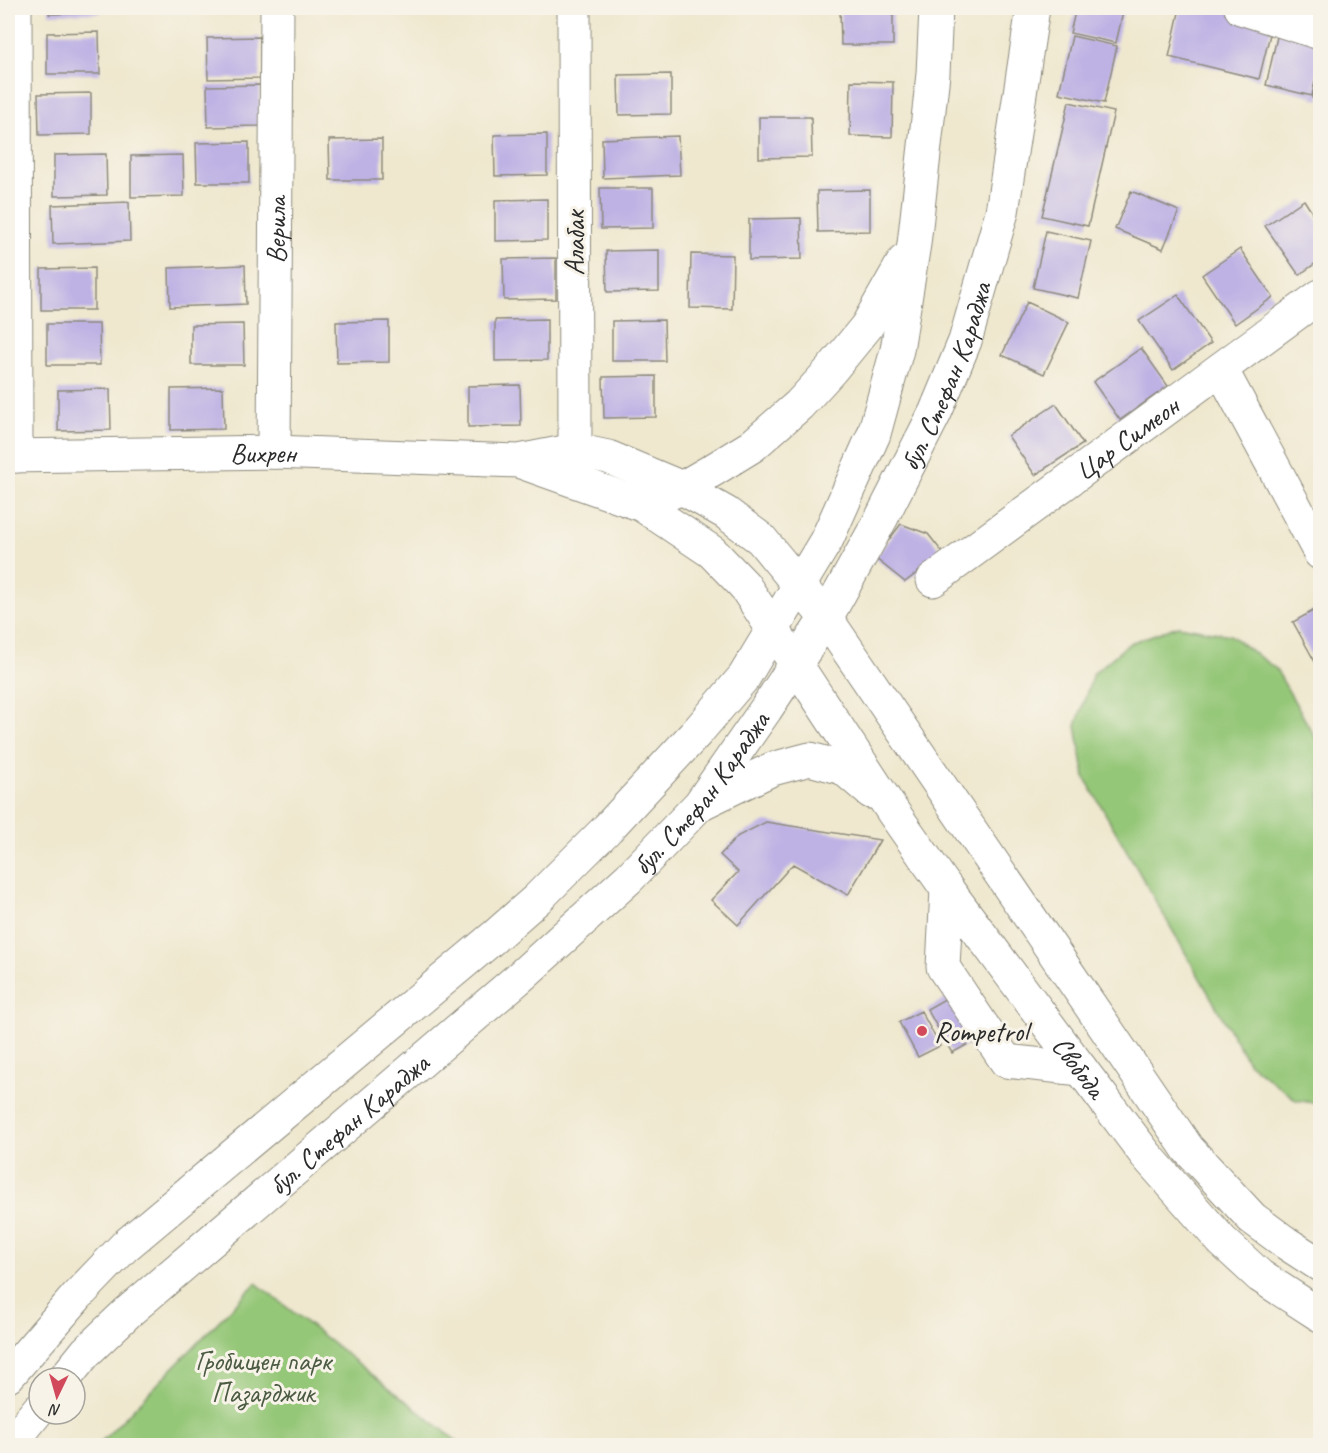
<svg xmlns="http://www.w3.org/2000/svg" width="1328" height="1453" font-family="Caveat,sans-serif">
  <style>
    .green { fill: #95c778; stroke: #607952; stroke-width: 1.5 }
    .building { fill: #beb2e4 }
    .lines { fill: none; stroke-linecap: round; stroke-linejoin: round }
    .minor-casing { stroke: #8d8a7d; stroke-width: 35 }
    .minor { stroke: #fff; stroke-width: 33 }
    .poi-dot { fill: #d1495b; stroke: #f7f3e8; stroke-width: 2 }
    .labels { text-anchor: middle; stroke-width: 6; stroke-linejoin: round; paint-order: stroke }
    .street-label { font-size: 28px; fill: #2b2b2b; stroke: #f7f3e8 }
    .poi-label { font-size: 28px; fill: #2b2b2b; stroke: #f7f3e8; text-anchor: start }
    .park-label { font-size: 28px; fill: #4b5a42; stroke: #f7f3e8 }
  </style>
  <rect width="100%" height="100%" fill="#f7f3e8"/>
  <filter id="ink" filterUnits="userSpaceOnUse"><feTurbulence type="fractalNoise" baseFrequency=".0167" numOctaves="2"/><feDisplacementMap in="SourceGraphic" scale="12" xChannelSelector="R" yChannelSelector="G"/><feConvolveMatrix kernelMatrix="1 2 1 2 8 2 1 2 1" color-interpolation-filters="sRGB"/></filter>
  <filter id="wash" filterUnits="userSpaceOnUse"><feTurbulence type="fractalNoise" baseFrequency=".008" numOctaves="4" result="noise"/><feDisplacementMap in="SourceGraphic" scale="24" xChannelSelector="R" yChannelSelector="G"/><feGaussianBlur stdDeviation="1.35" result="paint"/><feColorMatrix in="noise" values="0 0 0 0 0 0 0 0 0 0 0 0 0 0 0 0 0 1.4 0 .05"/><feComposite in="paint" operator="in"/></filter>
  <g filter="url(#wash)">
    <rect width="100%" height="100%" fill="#efe8cf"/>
    <path class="green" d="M 1178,626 L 1230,635 L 1276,669 L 1320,746 L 1320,1104 L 1296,1100 L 1248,1062 L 1085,778 L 1076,726 L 1093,674 L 1130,643 Z
      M 256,1283 L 462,1445 L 98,1445 Z"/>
    <g id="blocks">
      <path class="building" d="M 49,8 L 101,8 L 101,13 L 49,14 Z
        M 840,8 L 893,8 L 893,45 L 841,45 Z
        M 1076,8 L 1124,8 L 1116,43 L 1070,33 Z
        M 1180,8 L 1214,8 L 1273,22 L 1259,79 L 1169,57 Z
        M 1279,28 L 1320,38 L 1320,58 L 1312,96 L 1266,85 Z
        M 99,32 L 100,74 L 47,74 L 47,33 Z
        M 1072,36 L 1117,46 L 1104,103 L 1059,93 Z
        M 260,37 L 260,78 L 208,79 L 207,38 Z
        M 1320,66 L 1320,100 L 1312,98 Z
        M 671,74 L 671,114 L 619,115 L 618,75 Z
        M 851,81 L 893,82 L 892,137 L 850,136 Z
        M 260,85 L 260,126 L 208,127 L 207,86 Z
        M 91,93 L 91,134 L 39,135 L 38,94 Z
        M 1069,102 L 1114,112 L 1088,226 L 1042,216 Z
        M 759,117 L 811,117 L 812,157 L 759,158 Z
        M 547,134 L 547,175 L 495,176 L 494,135 Z
        M 678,136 L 680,175 L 603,178 L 602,139 Z
        M 382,139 L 382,180 L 330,180 L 329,140 Z
        M 249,142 L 249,183 L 197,183 L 196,143 Z
        M 106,154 L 107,195 L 54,196 L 54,155 Z
        M 183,155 L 184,196 L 131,197 L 131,156 Z
        M 600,188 L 653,188 L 653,228 L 601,229 Z
        M 870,190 L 870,231 L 818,232 L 817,191 Z
        M 1131,191 L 1179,211 L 1163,249 L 1115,229 Z
        M 547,199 L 547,240 L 495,241 L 495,200 Z
        M 1304,200 L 1320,225 L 1320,260 L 1299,275 L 1265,226 Z
        M 129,202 L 130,241 L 53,244 L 52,205 Z
        M 801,218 L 802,259 L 749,260 L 749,219 Z
        M 1046,231 L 1091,241 L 1078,298 L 1033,288 Z
        M 1240,249 L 1273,297 L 1235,324 L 1202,275 Z
        M 659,250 L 659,291 L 607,292 L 606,251 Z
        M 691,254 L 733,255 L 732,309 L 690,308 Z
        M 556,258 L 556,299 L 504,300 L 503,259 Z
        M 245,265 L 246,304 L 170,307 L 169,268 Z
        M 94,268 L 94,310 L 41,310 L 41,269 Z
        M 1178,295 L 1211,343 L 1173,370 L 1139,321 Z
        M 1027,302 L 1069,322 L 1044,374 L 1002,355 Z
        M 547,319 L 547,360 L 495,361 L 495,320 Z
        M 664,320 L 665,361 L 612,361 L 612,321 Z
        M 389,321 L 389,362 L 337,363 L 336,322 Z
        M 47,324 L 99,324 L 100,365 L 47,365 Z
        M 243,324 L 244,365 L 191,365 L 191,325 Z
        M 1141,348 L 1168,386 L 1120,420 L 1093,382 Z
        M 656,376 L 656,417 L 604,418 L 603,377 Z
        M 520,385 L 521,426 L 468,427 L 468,386 Z
        M 223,388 L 224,429 L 171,430 L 171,389 Z
        M 110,389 L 111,430 L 58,431 L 58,390 Z
        M 1056,404 L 1083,444 L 1035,475 L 1008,436 Z
        M 901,524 L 928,534 L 943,553 L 905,582 L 875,558 Z
        M 1320,607 L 1320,671 L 1293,622 Z
        M 766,822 L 880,840 L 848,895 L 793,864 L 738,925 L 711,900 L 738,872 L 720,855 L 738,836 Z
        M 973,983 L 998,1028 L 952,1053 L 927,1009 Z
        M 921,1011 L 940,1046 L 918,1057 L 899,1022 Z"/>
    </g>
  </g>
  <g filter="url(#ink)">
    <use href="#blocks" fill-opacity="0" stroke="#8d8a7d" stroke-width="1.5"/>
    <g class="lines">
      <defs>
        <g id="minor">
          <path d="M 15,8 L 16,456"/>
          <path d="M 1241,8 L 1320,33"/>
          <path d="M 1221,369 L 1320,553"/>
          <path id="s1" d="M 274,452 L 277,8"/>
          <path id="s2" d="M 8,456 L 274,452 L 519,461 L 575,450 L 608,457 L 682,488 L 726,513 L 761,539 L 826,618 L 1188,1149 L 1252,1218 L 1286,1243 L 1320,1265"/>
          <path id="s3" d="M 521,462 L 642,505 L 712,552 L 744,585 L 893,812 L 947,889 L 1081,1069 L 1146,1155 L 1222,1241 L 1260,1276 L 1320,1315"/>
          <path d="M 573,471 L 575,450 L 574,8"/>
          <path d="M 665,495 L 682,488 L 713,470 L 752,446 L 799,405 L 831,370 L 867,326 L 904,261"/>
          <path id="s4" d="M 933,580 L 1320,296"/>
          <path d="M 702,803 L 772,769 L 810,759 L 843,768 L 871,792"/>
          <path d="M 947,889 L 943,967 L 1006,1061 L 1081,1069"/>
          <path d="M 8,1376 L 77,1296 L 125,1246 L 494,937 L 537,899 L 608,828 L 698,731 L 744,677 L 827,539 L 874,434 L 897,350 L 914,244 L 933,74 L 936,8"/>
          <path id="s5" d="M 65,1378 L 86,1352 L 128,1312 L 520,977 L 629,878 L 700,804 L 766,709 L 826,618 L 882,517 L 935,413 L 965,341 L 1002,212 L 1033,8"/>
          <path d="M 9,1446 L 39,1409"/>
        </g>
      </defs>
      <use href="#minor" class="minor-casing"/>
      <use href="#minor" class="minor"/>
    </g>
  </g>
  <circle class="poi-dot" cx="922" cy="1031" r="6"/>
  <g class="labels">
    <g class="street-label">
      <text dy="10" stroke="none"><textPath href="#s1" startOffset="222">Верила</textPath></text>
      <text transform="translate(574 243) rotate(-90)" y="10">Алабак</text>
      <text dy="10" stroke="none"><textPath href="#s5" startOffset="1352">бул. Стефан Караджа</textPath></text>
      <text dy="10" stroke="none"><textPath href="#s4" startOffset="240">Цар Симеон</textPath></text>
      <text dy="10" stroke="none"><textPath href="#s2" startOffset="255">Вихрен</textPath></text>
      <text dy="10" stroke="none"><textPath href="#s5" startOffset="866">бул. Стефан Караджа</textPath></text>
      <text dy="10" stroke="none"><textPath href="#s3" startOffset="846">Свобода</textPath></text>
      <text dy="10" stroke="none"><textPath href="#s5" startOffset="381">бул. Стефан Караджа</textPath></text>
    </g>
    <g class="poi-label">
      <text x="934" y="1041">Rompetrol</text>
    </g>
    <g class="park-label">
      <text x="263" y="1370">Гробищен парк<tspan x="263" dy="32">Пазарджик</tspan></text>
    </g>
  </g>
  <rect width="1328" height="1453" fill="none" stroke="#f7f3e8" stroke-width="30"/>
  <g transform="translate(57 1396) rotate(185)"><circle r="28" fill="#f7f3e8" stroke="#a5a39c" stroke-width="1.5"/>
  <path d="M0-4.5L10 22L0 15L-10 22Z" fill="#d1495b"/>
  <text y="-9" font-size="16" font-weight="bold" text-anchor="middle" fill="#2b2b2b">N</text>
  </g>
</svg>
